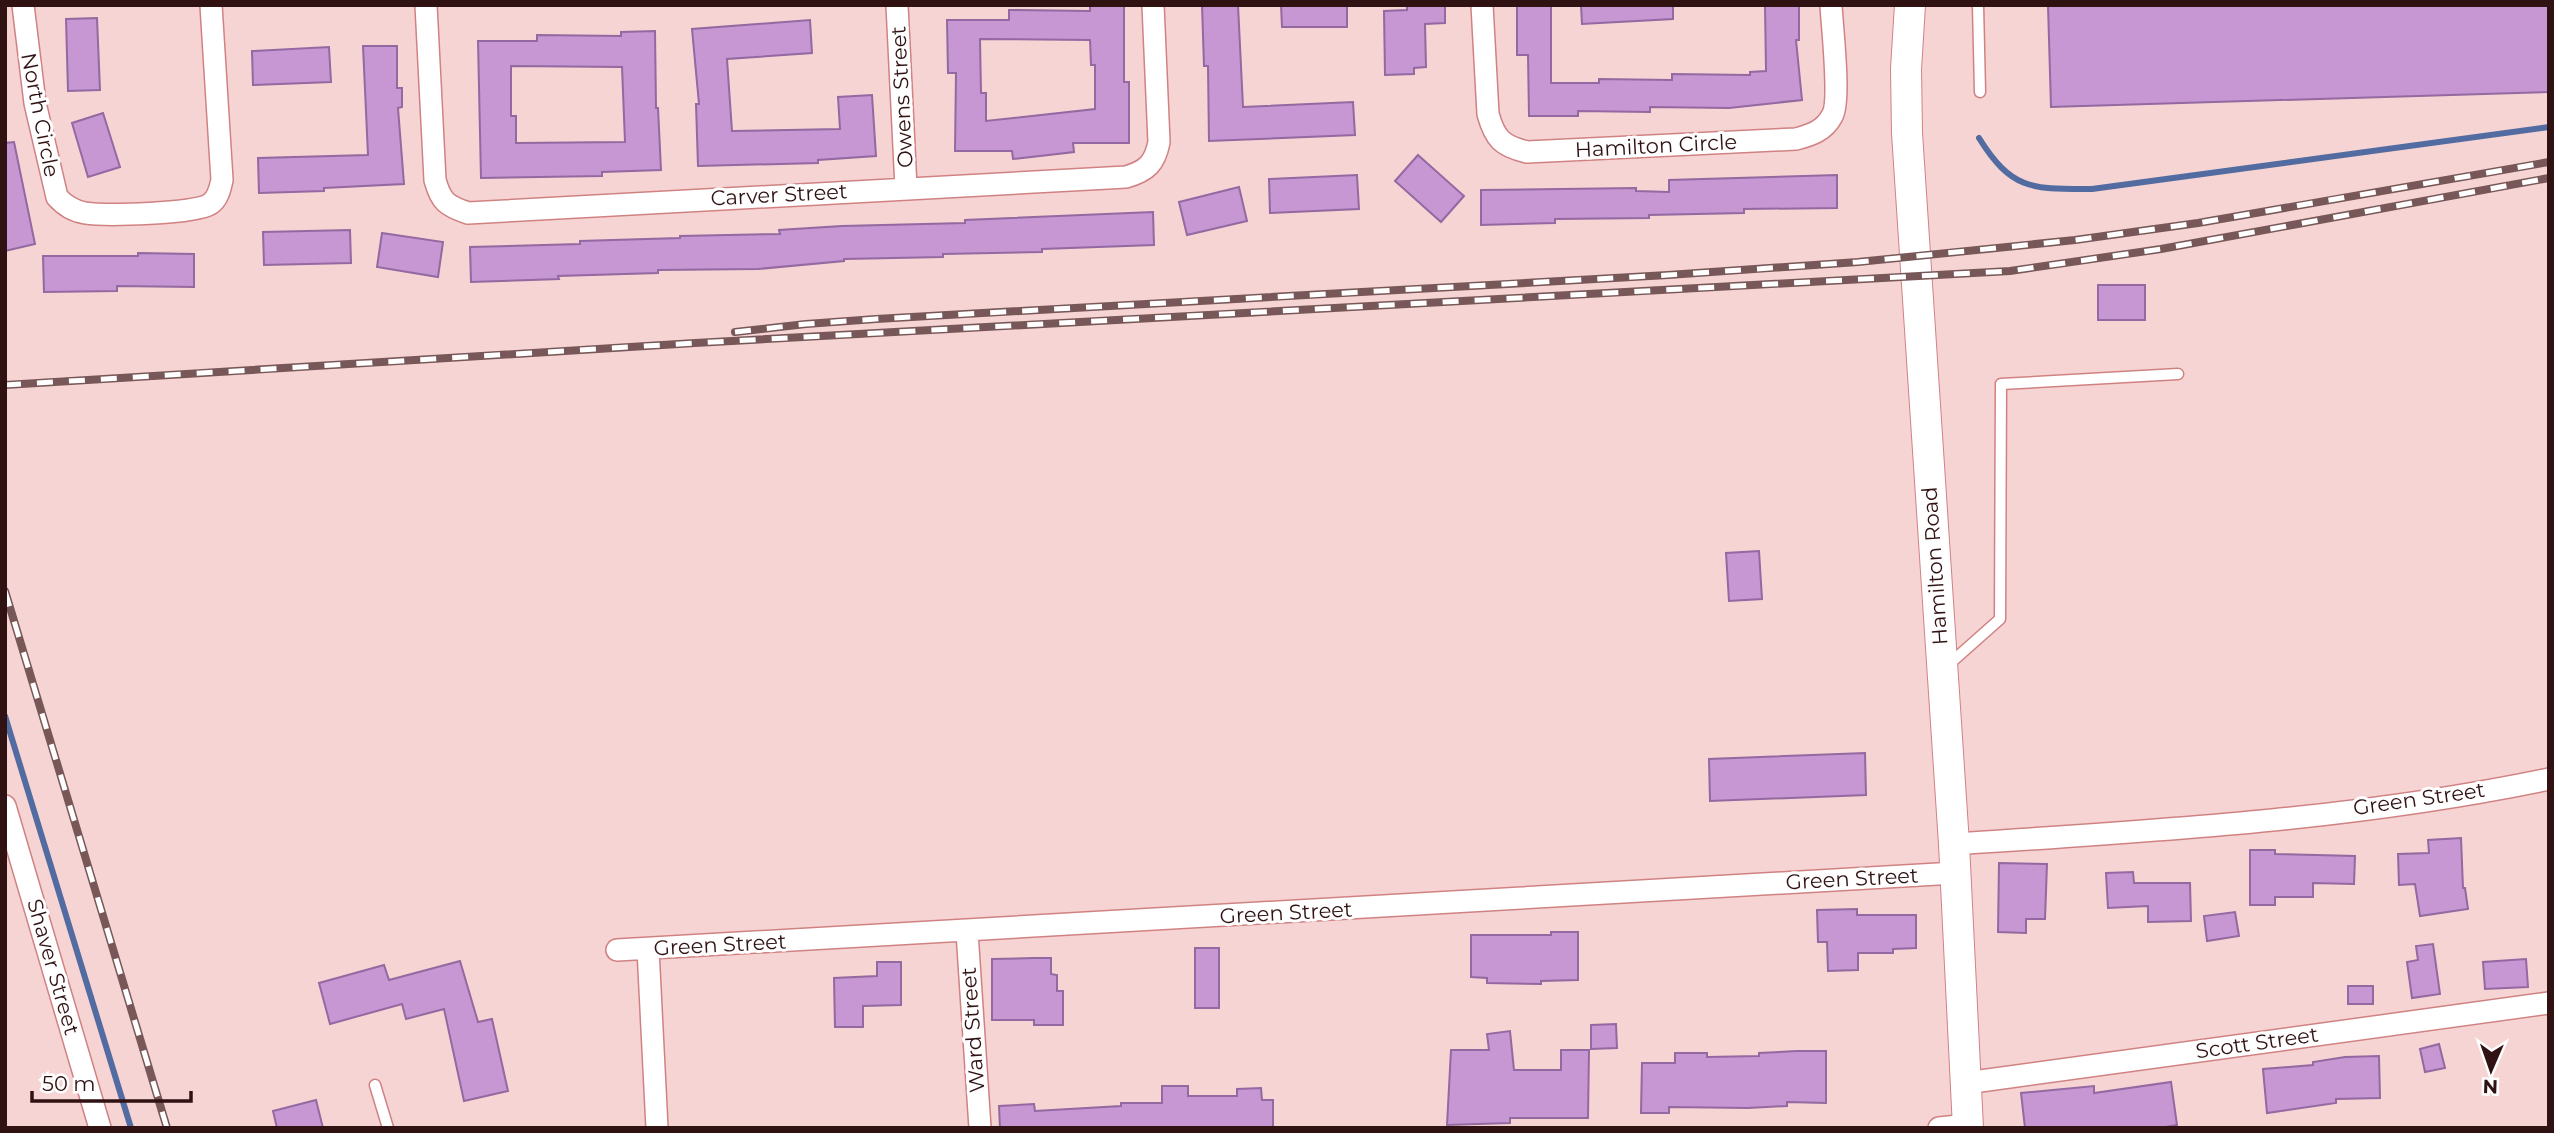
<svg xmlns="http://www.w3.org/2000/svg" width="2554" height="1133" font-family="Montserrat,sans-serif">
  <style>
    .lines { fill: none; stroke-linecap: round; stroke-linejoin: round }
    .stream { stroke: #526ba0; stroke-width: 6 }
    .building { fill: #c697d2; stroke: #9468a0; stroke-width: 2; fill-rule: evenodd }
    .lane-casing { stroke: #d08283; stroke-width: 13 }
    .street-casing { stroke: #d08283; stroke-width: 24 }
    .secondary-casing { stroke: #d08283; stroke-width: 32 }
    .lane { stroke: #fff; stroke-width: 10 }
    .street { stroke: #fff; stroke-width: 21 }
    .secondary { stroke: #fff; stroke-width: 30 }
    .rail-casing { stroke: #775757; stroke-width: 8 }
    .rail { stroke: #fefefe; stroke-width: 5; stroke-dasharray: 16; stroke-linecap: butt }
    .labels { text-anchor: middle; stroke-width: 6; stroke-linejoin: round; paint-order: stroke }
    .street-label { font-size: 21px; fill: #301213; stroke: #fefefe }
  </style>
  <rect width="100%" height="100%" fill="#f6d4d3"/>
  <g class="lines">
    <path class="stream" d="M 1979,138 C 2012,191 2033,189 2092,189 L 2549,127
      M 5,716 L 131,1128"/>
  </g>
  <path class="building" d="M 1090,5 L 1124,5 L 1124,82 L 1129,82 L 1129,143 L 1073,143 L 1074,152 L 1013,159 L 1012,151 L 955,151 L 956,73 L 948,73 L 947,20 L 1009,20 L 1009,10 L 1090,11 ZM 980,39 L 1090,40 L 1091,65 L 1095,65 L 1095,109 L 986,121 L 986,93 L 981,93 Z
    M 1202,5 L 1238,5 L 1243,107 L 1353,102 L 1355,135 L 1209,141 L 1208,66 L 1204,66 Z
    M 1281,5 L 1347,5 L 1347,27 L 1282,27 Z
    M 1407,5 L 1445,5 L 1445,23 L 1425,24 L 1426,67 L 1414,68 L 1414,74 L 1385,75 L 1384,11 L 1407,10 Z
    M 1517,5 L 1551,5 L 1551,83 L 1599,83 L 1599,79 L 1672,80 L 1672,74 L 1750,75 L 1750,72 L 1766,71 L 1765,5 L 1799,5 L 1799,40 L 1796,40 L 1802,100 L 1729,108 L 1650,107 L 1650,112 L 1578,111 L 1578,116 L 1529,116 L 1528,55 L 1517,55 Z
    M 1581,5 L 1673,5 L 1673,19 L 1582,24 Z
    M 2048,5 L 2549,5 L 2549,92 L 2051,107 Z
    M 97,18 L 100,90 L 68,91 L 66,19 Z
    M 810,20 L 812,53 L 727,59 L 732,131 L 840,129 L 838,97 L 872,95 L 876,156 L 818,160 L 818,163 L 698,166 L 696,104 L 699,104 L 692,29 Z
    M 655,31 L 656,108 L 658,108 L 661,170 L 602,172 L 602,176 L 481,178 L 478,41 L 537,41 L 537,35 L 621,36 L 621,32 ZM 511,66 L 622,67 L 625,142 L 516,143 L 516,116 L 511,116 Z
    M 363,46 L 397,46 L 397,88 L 402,88 L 402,107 L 398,108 L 404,184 L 324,188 L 324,191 L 259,193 L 258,158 L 368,155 Z
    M 329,47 L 331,82 L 253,85 L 252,51 Z
    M 103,113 L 120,167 L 88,177 L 72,123 Z
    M 14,142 L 35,244 L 5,251 L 5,143 Z
    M 1418,155 L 1464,196 L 1441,222 L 1395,181 Z
    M 1357,175 L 1359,209 L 1270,213 L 1269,179 Z
    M 1837,175 L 1837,208 L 1744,209 L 1744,213 L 1649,215 L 1649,218 L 1555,219 L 1555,223 L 1481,225 L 1481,190 L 1636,188 L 1636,191 L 1669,192 L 1669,180 Z
    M 1239,187 L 1247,221 L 1187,235 L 1179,202 Z
    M 1153,212 L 1154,245 L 1042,249 L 1042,252 L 943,254 L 943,257 L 844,259 L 844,261 L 758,269 L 658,270 L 658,273 L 558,276 L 559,279 L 471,282 L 470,247 L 580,244 L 580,241 L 680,238 L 680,236 L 780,234 L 779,230 L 842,226 L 965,223 L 965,220 Z
    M 350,230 L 351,263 L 264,265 L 263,232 Z
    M 382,233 L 443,242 L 438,277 L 377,267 Z
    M 138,253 L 194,254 L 194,287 L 117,286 L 117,291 L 44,292 L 43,256 L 138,256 Z
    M 2098,285 L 2145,285 L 2145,320 L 2098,320 Z
    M 1759,551 L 1762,599 L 1729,601 L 1726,553 Z
    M 1865,753 L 1866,795 L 1710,801 L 1709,759 Z
    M 2461,838 L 2463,888 L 2465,888 L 2468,909 L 2420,916 L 2415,884 L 2399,885 L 2398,854 L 2429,853 L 2428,840 Z
    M 2250,850 L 2275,850 L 2275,854 L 2355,856 L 2354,884 L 2313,883 L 2313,897 L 2275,897 L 2275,905 L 2250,905 Z
    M 1999,863 L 2047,864 L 2045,919 L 2026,919 L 2026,933 L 1998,932 Z
    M 2133,872 L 2134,883 L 2190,883 L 2191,921 L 2148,922 L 2148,906 L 2108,908 L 2106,873 Z
    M 1857,909 L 1857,915 L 1916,915 L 1916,948 L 1893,949 L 1893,953 L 1858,953 L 1858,970 L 1828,971 L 1827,942 L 1818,942 L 1817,910 Z
    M 2235,912 L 2239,936 L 2207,941 L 2204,916 Z
    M 1551,932 L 1578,932 L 1578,980 L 1541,981 L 1541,984 L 1487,983 L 1487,978 L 1471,977 L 1471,935 L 1551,935 Z
    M 2433,944 L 2440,994 L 2412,998 L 2407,962 L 2418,960 L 2416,946 Z
    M 1195,948 L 1219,948 L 1219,1008 L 1195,1008 Z
    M 1034,958 L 1051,958 L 1051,974 L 1057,975 L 1057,991 L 1063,991 L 1063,1025 L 1034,1025 L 1034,1020 L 992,1020 L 992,959 Z
    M 2526,959 L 2528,987 L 2485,989 L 2483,962 Z
    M 460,961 L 478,1022 L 492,1019 L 508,1091 L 464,1101 L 444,1009 L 406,1019 L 402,1004 L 330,1024 L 319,983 L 384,965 L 389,980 Z
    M 877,962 L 901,962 L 901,1005 L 863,1006 L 863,1027 L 835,1027 L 834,978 L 877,976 Z
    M 2348,986 L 2373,986 L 2373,1004 L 2348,1004 Z
    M 1616,1024 L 1617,1048 L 1591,1049 L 1591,1025 Z
    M 1510,1031 L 1514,1070 L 1561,1070 L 1561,1050 L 1589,1050 L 1588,1118 L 1510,1118 L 1510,1123 L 1447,1125 L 1451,1050 L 1489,1050 L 1487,1034 Z
    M 2439,1044 L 2445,1068 L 2425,1072 L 2420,1049 Z
    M 1797,1051 L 1826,1051 L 1826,1103 L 1787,1102 L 1787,1106 L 1748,1108 L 1669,1107 L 1669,1113 L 1641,1113 L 1642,1063 L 1675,1063 L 1675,1053 L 1707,1053 L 1707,1057 L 1759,1056 L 1759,1053 Z
    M 2379,1056 L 2380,1098 L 2336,1099 L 2336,1103 L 2267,1113 L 2263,1069 L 2313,1065 L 2313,1062 L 2345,1057 Z
    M 2171,1082 L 2177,1125 L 2160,1128 L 2025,1128 L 2021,1093 L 2094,1086 L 2094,1093 Z
    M 1162,1086 L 1188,1086 L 1188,1096 L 1237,1096 L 1237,1089 L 1261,1088 L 1262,1100 L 1273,1100 L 1273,1128 L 1000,1128 L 999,1106 L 1034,1104 L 1035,1111 L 1121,1106 L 1121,1103 L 1162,1103 Z
    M 316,1100 L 323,1128 L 277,1128 L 273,1111 Z"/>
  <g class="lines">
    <defs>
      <path id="lane" d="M 1978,5 L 1980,92
        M 1947,666 L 2000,619 L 2001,384 L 2178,374
        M 375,1085 L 388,1128"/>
      <path id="street" d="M 23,5 L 35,103 L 57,197 C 65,206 73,211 85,213 C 105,216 196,214 210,204 C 218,199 220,189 222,180 L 211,5
        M 426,5 L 435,180 C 441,202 447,206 468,213 L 1126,177 C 1147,171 1155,163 1159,142 L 1153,5
        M 897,5 L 906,188
        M 1482,5 L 1488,114 C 1495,139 1502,146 1527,152 L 1796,139 C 1811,135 1824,131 1832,116 C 1841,102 1832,26 1831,5
        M 5,806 L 100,1128
        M 1954,844 C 2152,831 2353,820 2549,779
        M 967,932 L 980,1128
        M 648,949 L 657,1128
        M 617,950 L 1955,873
        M 1966,1083 L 2549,1003
        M 1939,1128 L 1968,1125"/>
      <path id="secondary" d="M 1910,5 L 1906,69 L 1907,133 L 1954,844 L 1968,1128"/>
    </defs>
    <use href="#lane" class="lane-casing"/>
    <use href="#street" class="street-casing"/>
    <use href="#secondary" class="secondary-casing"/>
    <use href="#lane" class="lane"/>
    <use href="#street" class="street"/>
    <use href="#secondary" class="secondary"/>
    <defs>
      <path id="rail" d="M 735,332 L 806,324 L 876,319 L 1668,275 L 1858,262 L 2075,240 L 2198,223 L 2549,162
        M 5,385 L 695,343 L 2010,271 L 2161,249 L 2549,178
        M 5,591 L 167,1128"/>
    </defs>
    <use href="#rail" class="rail-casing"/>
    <use href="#rail" class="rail"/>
  </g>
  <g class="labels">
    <g class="street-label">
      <text transform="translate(902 97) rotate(-93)" y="7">Owens Street</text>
      <text transform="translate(40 115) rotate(79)" y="7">North Circle</text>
      <text transform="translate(1656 146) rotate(-3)" y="7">Hamilton Circle</text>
      <text transform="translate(779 195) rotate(-3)" y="7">Carver Street</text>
      <text transform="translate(1935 566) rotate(-94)" y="7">Hamilton Road</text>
      <text transform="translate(2419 799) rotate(-8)" y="7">Green Street</text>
      <text transform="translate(1852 879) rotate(-3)" y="7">Green Street</text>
      <text transform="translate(1286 913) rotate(-3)" y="7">Green Street</text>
      <text transform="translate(720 945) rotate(-3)" y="7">Green Street</text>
      <text transform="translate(53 967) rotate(74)" y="7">Shaver Street</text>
      <text transform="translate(973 1030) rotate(-94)" y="7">Ward Street</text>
      <text transform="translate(2257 1043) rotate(-8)" y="7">Scott Street</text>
    </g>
  </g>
  <rect width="2554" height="1133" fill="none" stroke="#301213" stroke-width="14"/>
  <g transform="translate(2491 1070) rotate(182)" stroke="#fefefe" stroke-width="5" paint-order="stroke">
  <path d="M0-5L12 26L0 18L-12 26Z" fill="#301213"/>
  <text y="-10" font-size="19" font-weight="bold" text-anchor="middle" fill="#301213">N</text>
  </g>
  <path d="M32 1091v10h159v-10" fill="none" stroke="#301213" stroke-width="3.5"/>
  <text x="42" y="1091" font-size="21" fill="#301213" stroke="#fefefe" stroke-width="5" paint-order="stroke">50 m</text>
</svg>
